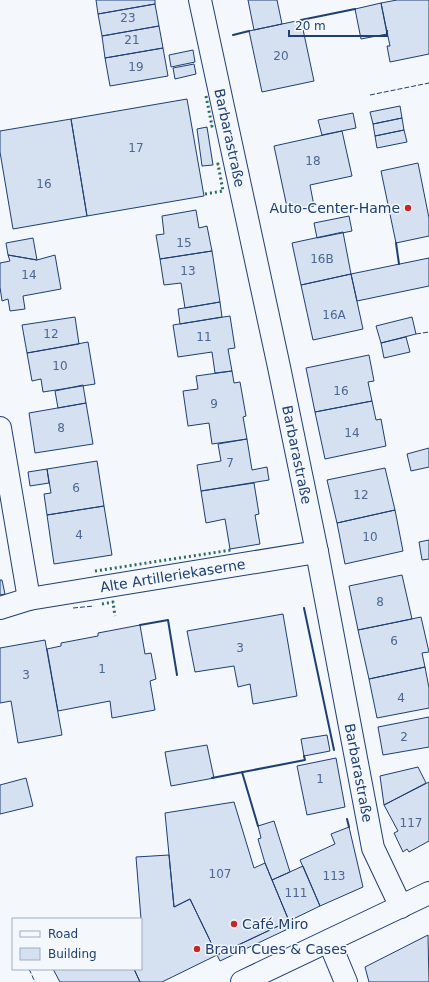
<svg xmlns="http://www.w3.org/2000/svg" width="429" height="982" font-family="'DejaVu Sans',sans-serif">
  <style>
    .building { fill: #d5e0f0; stroke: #1d3f73 }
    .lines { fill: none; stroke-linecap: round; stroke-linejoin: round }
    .street-casing { stroke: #1d3f73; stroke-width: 24 }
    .secondary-casing { stroke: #1d3f73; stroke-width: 24 }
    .street { stroke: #f4f7fb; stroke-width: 22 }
    .secondary { stroke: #f4f7fb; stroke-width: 22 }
    .hedge { stroke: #2c6c60; stroke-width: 3; stroke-dasharray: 2 3; stroke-linecap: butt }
    .fence { stroke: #1d3f73; stroke-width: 1; stroke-dasharray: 5 2; stroke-linecap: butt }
    .wall { stroke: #1d3f73; stroke-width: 2 }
    .poi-dot { fill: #c62828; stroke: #f4f7fb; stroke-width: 1.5 }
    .labels { text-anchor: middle; stroke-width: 3; stroke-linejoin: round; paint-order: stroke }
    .number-label { font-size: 12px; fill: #4b6792 }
    .street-label { font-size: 14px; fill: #1d3f73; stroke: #f4f7fb }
    .poi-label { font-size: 14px; fill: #1d3f73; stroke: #f4f7fb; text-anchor: start }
  </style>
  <rect width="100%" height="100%" fill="#f4f7fb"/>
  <path class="building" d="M 96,0 L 155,0 L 155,4 L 98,14 Z
    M 248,0 L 277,0 L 282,24 L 254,30 Z
    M 397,0 L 429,0 L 429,54 L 390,62 L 387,46 L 390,46 L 381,3 Z
    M 381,3 L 387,34 L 361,39 L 355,9 Z
    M 155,4 L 159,26 L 102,36 L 98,14 Z
    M 301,20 L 314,81 L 262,92 L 249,31 Z
    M 159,26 L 163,48 L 105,58 L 102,36 Z
    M 163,48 L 168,76 L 110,86 L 105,58 Z
    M 193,50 L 195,62 L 171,67 L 169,55 Z
    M 194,64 L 196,74 L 175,79 L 173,68 Z
    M 187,99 L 204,196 L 87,216 L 71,119 Z
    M 400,106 L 402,118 L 373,124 L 370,112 Z
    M 353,113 L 356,128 L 322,135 L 318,120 Z
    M 402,118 L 404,130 L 375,136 L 373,124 Z
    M 71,119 L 87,216 L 13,229 L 0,152 L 0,131 Z
    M 207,127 L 213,165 L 202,166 L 197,129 Z
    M 404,130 L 407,142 L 377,148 L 375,136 Z
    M 342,131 L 352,176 L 310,185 L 314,206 L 288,212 L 274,146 Z
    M 418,163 L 429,218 L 429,236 L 396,243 L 381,171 Z
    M 196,210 L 199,228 L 207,226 L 212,251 L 160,259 L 156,235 L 164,234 L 162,216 Z
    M 349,216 L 352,231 L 317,238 L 314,223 Z
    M 343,232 L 351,274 L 301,285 L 292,243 Z
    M 33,238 L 37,260 L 8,255 L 6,243 Z
    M 212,251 L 220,302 L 185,308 L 181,283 L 164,285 L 160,259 Z
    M 8,255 L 37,260 L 55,255 L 61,289 L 23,296 L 25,309 L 10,311 L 8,299 L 2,301 L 0,287 L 0,263 L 10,261 Z
    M 429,258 L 429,286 L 357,301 L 351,274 Z
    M 351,274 L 363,329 L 313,340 L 301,285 Z
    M 220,302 L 222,317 L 180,324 L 178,309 Z
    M 230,316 L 235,348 L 228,349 L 232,371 L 215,373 L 212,352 L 178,357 L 173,325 Z
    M 75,317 L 79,344 L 27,353 L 22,325 Z
    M 412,317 L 416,334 L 381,343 L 376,326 Z
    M 406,337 L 410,352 L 384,358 L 381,343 Z
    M 88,342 L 95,384 L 43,392 L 41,379 L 32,381 L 27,353 Z
    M 369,355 L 374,381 L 368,382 L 372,401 L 315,412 L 306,368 Z
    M 232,371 L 234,383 L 240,382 L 246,416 L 243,417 L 247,439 L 212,444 L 209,423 L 188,426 L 183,391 L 198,389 L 196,376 Z
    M 83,385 L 86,403 L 58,408 L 55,391 Z
    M 372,401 L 376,420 L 381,419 L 386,446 L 325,459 L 315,412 Z
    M 86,403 L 93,444 L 35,453 L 29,413 Z
    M 247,439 L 252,470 L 267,467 L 269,480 L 201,491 L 197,465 L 221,461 L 218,444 Z
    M 429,448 L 429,467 L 411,471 L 407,454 Z
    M 97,461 L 104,506 L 47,515 L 44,494 L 51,493 L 47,469 Z
    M 385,468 L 395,510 L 337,523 L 327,480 Z
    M 47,469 L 49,483 L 30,486 L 28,472 Z
    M 254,483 L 259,514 L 255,515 L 260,544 L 230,549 L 225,519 L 206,523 L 201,491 Z
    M 104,506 L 112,555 L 54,564 L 47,515 Z
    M 395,510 L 403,551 L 345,564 L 337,523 Z
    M 429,540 L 429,559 L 422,560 L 419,542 Z
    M 402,575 L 412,619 L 358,630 L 349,586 Z
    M 0,580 L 2,580 L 5,594 L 0,595 Z
    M 283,614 L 297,696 L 253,704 L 250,684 L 238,687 L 234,666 L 195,672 L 187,631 Z
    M 421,617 L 429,652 L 422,653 L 425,667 L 369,679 L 358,630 Z
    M 140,625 L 145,654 L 151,653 L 156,679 L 150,681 L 155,710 L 112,718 L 110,701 L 58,711 L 47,649 L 61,646 L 61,643 L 98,636 L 98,633 Z
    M 45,640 L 62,735 L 18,743 L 11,701 L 0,703 L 0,648 Z
    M 425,667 L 429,688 L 429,708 L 377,718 L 369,679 Z
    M 429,717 L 429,747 L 383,755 L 378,727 Z
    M 327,735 L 330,751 L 304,756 L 301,739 Z
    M 207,745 L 214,778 L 171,786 L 165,752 Z
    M 336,758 L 345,807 L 307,815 L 297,766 Z
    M 418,767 L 426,783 L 384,805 L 380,776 Z
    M 26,778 L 33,806 L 0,814 L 0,785 Z
    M 429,782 L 429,841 L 409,852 L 407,849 L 403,852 L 394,833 L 398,831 L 384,805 Z
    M 234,802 L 254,868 L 265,863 L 289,921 L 217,955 L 190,899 L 174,907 L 165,813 Z
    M 274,821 L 290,872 L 272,880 L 265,863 L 258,839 L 261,838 L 258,826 Z
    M 349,827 L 363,887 L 320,906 L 300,860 L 335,844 L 331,834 Z
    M 169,855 L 174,907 L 190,899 L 217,955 L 162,982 L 140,982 L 134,969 L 141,969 L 141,919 L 136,857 Z
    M 303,866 L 320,906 L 289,921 L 272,880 Z
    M 289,921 L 292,927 L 220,961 L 217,955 Z
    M 428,935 L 429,982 L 369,982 L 365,967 Z
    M 53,969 L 134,969 L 140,982 L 60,982 Z"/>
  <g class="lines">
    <defs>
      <g id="street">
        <path id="s1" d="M 200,0 L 279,367 L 317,552 L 373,848 L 401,907"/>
        <path d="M 0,428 L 29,599"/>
        <path id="s2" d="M 0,608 L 29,599 L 317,552"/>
        <path d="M 329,941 L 346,982"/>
      </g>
      <path id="secondary" d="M 242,982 L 429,893"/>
    </defs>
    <use href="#street" class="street-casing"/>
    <use href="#secondary" class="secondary-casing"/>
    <use href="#street" class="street"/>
    <use href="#secondary" class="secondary"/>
    <path class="hedge" d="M 206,96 L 212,126 L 208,127
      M 205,194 L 223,191 L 218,164 L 215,165
      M 95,571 L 231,550
      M 102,604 L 113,602 L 115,616"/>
    <path class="fence" d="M 370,95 L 429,83
      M 416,334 L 429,332
      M 73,608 L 94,606
      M 29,969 L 35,982"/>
    <path class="wall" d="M 301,20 L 355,9
      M 233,35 L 249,31
      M 396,243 L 399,264
      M 304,608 L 334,750
      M 140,625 L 168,620 L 177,675
      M 242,772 L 258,826
      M 212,778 L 305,760 L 304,756
      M 347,819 L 349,827"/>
  </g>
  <g class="poi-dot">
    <circle cx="408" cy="208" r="4"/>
    <circle cx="234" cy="924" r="4"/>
    <circle cx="197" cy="949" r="4"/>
  </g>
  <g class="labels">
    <g class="number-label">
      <text x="128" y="22">23</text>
      <text x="132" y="44">21</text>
      <text x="281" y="60">20</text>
      <text x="136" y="71">19</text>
      <text x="136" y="152">17</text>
      <text x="313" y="165">18</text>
      <text x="44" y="188">16</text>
      <text x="184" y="247">15</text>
      <text x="322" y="263">16B</text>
      <text x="188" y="275">13</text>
      <text x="29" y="279">14</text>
      <text x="334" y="319">16A</text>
      <text x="51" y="338">12</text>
      <text x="204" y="341">11</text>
      <text x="60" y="370">10</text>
      <text x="341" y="395">16</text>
      <text x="214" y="408">9</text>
      <text x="61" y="432">8</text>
      <text x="352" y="437">14</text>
      <text x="230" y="467">7</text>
      <text x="76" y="492">6</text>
      <text x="361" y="499">12</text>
      <text x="79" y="539">4</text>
      <text x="370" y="541">10</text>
      <text x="380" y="606">8</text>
      <text x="394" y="645">6</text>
      <text x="240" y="652">3</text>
      <text x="102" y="673">1</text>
      <text x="26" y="679">3</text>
      <text x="401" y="702">4</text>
      <text x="404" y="741">2</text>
      <text x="320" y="783">1</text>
      <text x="411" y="827">117</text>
      <text x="220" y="878">107</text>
      <text x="334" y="880">113</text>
      <text x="296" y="897">111</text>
    </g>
    <g class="street-label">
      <text dy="5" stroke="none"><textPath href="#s1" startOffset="141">Barbarastraße</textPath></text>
      <text dy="5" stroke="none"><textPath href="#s1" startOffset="465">Barbarastraße</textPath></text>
      <text dy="5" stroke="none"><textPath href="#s2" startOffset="176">Alte Artilleriekaserne</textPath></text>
      <text dy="5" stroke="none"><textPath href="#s1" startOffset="789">Barbarastraße</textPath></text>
    </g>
    <g class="poi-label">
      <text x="400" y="213" text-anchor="end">Auto-Center-Hame</text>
      <text x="242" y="929">Café Miro</text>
      <text x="205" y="954">Braun Cues &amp; Cases</text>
    </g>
  </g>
  <rect x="12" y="918" width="130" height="52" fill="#f4f7fb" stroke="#9eadc5"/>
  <rect x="20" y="931" width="20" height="6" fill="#f4f7fb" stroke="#9eadc5"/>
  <text x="48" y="938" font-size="12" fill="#1d3f73">Road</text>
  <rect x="20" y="948" width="20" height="12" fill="#d5e0f0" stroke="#9eadc5"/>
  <text x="48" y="958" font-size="12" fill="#1d3f73">Building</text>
  <path d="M289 30v6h98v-6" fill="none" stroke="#1d3f73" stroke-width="2"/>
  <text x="295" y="30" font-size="12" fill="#1d3f73" stroke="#f4f7fb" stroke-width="3" paint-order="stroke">20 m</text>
</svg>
